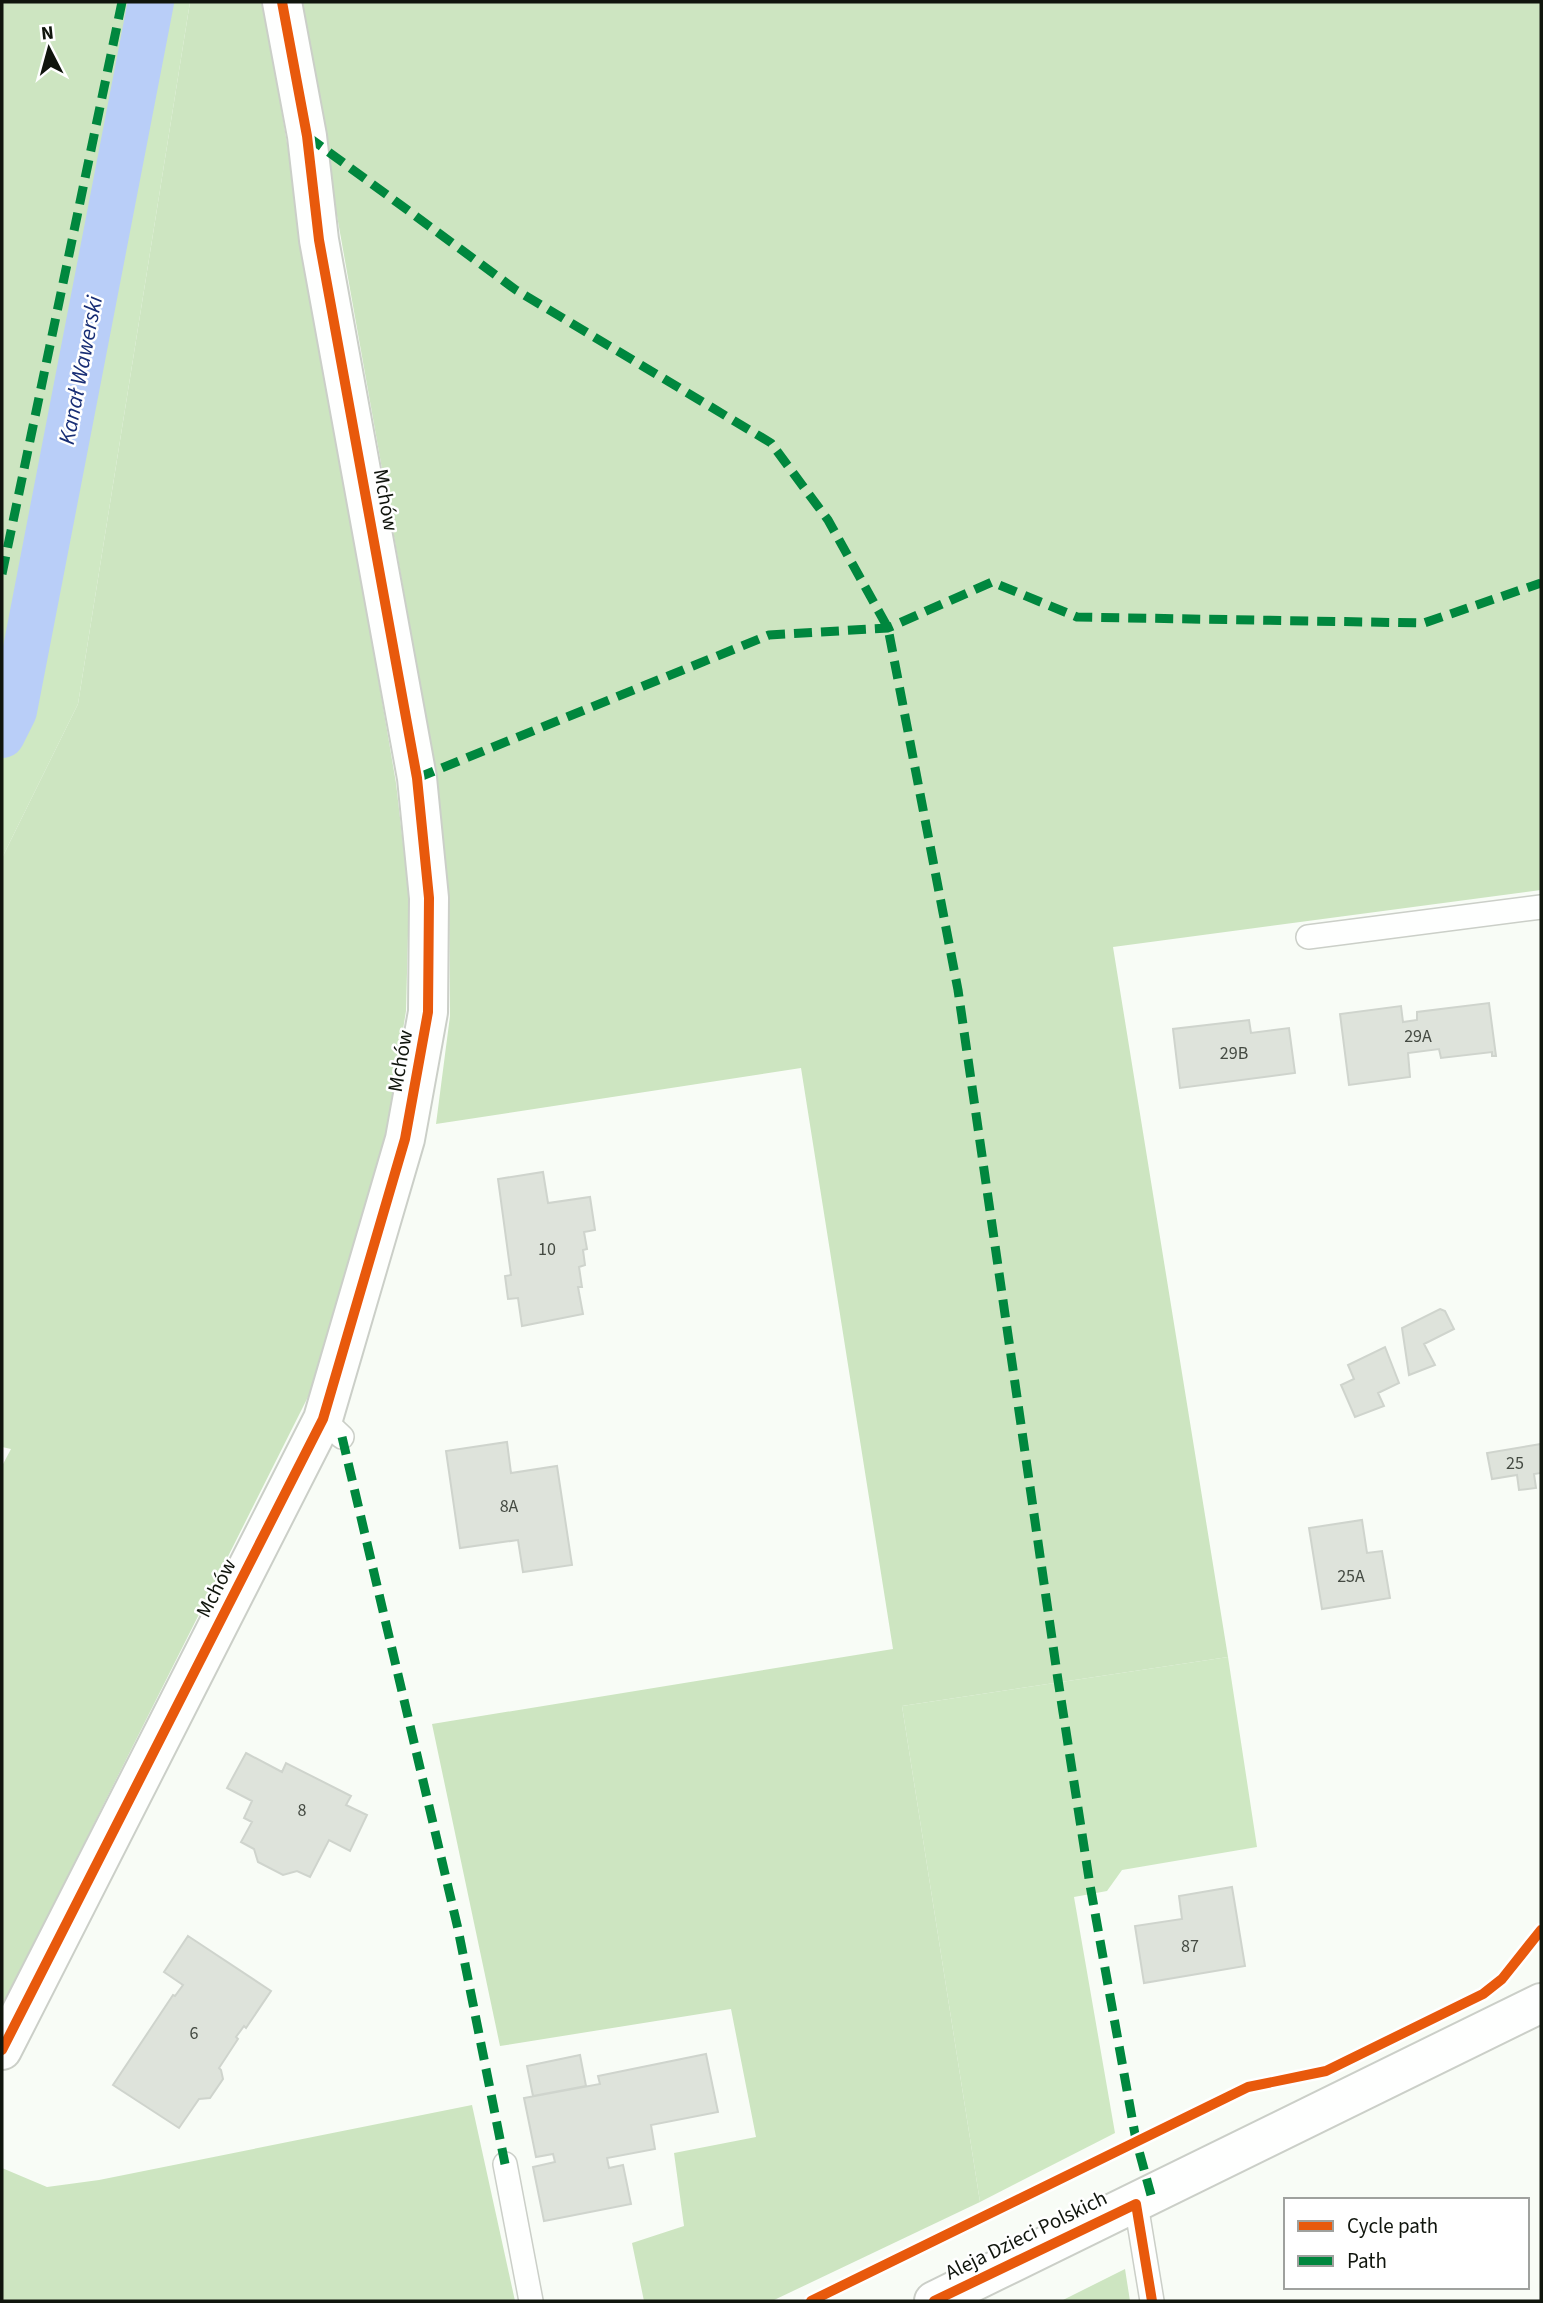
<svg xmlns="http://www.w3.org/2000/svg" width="1543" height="2303" font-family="'Source Sans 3',sans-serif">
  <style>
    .green { fill: #cfe8c3 }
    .forest { fill: #cde5c1 }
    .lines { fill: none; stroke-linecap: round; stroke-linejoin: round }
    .canal { stroke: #b9cef8; stroke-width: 46 }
    .building { fill: #dee3db; stroke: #cfd4cd; stroke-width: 2 }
    .lane-casing { stroke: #cbcfc8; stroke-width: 26 }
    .street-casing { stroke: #cbcfc8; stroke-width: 42 }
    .secondary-casing { stroke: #cbcfc8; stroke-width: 42 }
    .lane { stroke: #fefffe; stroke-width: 23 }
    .street { stroke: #fefffe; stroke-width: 38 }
    .secondary { stroke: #fefffe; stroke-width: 38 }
    .quiet { stroke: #00873e; stroke-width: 9; stroke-dasharray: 18 9; stroke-linecap: butt }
    .cycleway-casing { stroke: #fff; stroke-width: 15 }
    .cycleway { stroke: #e8590c; stroke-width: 10 }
    .labels { text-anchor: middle; stroke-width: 5; stroke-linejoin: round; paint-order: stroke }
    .number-label { font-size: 18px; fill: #444a42 }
    .street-label { font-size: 21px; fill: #10150d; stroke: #fff }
    .water-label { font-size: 23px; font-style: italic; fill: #182e75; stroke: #fff }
  </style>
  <rect width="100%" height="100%" fill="#f8fcf6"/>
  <path class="green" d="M 125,2 L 190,2 L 78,704 L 2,858 L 2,669 L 130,9 Z
    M 1228,1657 L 1257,1847 L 1122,1870 L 1107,1891 L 1074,1897 L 1115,2133 L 980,2202 L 902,1706 Z"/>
  <path class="forest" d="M 2,2 L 125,2 L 130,9 L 2,669 Z
    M 190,2 L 263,2 L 396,783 L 409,896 L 406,1011 L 386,1135 L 315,1383 L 2,2007 L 2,1466 L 11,1449 L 2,1447 L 2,858 L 78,704 Z
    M 299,2 L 1541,2 L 1541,890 L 1113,947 L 1228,1657 L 902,1706 L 980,2202 L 772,2301 L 644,2301 L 632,2243 L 684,2226 L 674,2153 L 756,2137 L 731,2009 L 500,2046 L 432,1724 L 893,1649 L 801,1068 L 436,1124 L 450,1016 L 449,900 L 438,784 Z
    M 472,2105 L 515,2301 L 2,2301 L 2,2168 L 47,2187 L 99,2180 Z
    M 1125,2269 L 1130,2301 L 1061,2301 Z"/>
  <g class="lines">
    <path class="canal" d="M 2,735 L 14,711 L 151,2"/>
  </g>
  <path class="building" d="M 1489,1003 L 1496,1056 L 1492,1056 L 1492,1052 L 1441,1058 L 1439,1049 L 1408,1053 L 1410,1077 L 1349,1085 L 1340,1014 L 1401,1006 L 1403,1022 L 1417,1020 L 1417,1012 Z
    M 1249,1020 L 1251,1033 L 1289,1028 L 1295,1073 L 1180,1088 L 1173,1029 Z
    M 543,1172 L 548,1203 L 590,1197 L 595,1230 L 584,1232 L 587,1249 L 583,1250 L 585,1265 L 579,1267 L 582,1287 L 578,1287 L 583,1314 L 522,1326 L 518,1298 L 508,1299 L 505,1276 L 511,1275 L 498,1179 Z
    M 1440,1309 L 1445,1311 L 1454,1329 L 1424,1344 L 1435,1365 L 1409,1375 L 1402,1328 Z
    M 1385,1347 L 1399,1383 L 1378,1393 L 1384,1406 L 1355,1417 L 1341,1385 L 1354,1379 L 1348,1365 Z
    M 507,1442 L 511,1473 L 557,1466 L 572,1565 L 523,1572 L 518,1540 L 460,1548 L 446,1451 Z
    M 1541,1444 L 1541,1473 L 1534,1474 L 1536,1488 L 1519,1490 L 1517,1475 L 1492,1479 L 1487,1453 Z
    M 1362,1520 L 1367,1553 L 1382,1551 L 1390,1598 L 1322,1609 L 1309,1528 Z
    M 246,1753 L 282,1772 L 286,1763 L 351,1796 L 346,1805 L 367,1815 L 350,1851 L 329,1840 L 310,1877 L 297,1871 L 283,1875 L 258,1862 L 254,1849 L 241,1842 L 252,1822 L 244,1818 L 252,1801 L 227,1788 Z
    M 1232,1887 L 1245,1966 L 1144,1983 L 1135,1926 L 1182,1919 L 1179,1896 Z
    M 188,1936 L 271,1991 L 246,2028 L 244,2026 L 236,2037 L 238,2039 L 219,2068 L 221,2070 L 223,2079 L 210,2098 L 199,2099 L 179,2128 L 113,2085 L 173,1995 L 175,1996 L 183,1985 L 164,1972 Z
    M 706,2054 L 718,2112 L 651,2125 L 655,2149 L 607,2158 L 609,2168 L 623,2165 L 631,2204 L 544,2221 L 533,2167 L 555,2162 L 553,2154 L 536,2157 L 524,2098 L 600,2084 L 598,2076 Z
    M 580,2055 L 586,2086 L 533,2096 L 527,2066 Z"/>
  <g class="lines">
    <defs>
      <path id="lane" d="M 1308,937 L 1541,907
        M 323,1419 L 342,1437
        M 505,2164 L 531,2301
        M 1136,2204 L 1152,2301"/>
      <path id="street" d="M 2,2050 L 323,1419 L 405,1139 L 428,1012 L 429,898 L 417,778 L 319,240 L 307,136 L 282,2"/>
      <path id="secondary" d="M 934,2301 L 1541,2003"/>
    </defs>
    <use href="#lane" class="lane-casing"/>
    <use href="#street" class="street-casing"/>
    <use href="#secondary" class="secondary-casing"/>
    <use href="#lane" class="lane"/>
    <use href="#street" class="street"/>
    <use href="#secondary" class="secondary"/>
    <path class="quiet" d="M 307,136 L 516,290 L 771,443 L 828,520 L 888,628 L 958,990 L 1058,1680 L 1090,1885 L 1136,2140 L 1151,2195
      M 2,574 L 122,2
      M 417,778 L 769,635 L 888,628 L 992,582 L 1077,617 L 1424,623 L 1541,583
      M 342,1437 L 458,1929 L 505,2164"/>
    <defs>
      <path id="cycleway" d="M 2,2050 L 323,1419 L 405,1139 L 428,1012 L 429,898 L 417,778 L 319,240 L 307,136 L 282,2
        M 811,2301 L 1248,2087 L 1326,2071 L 1483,1994 L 1502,1979 L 1541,1930
        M 934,2301 L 1136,2204 L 1152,2301"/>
    </defs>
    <use href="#cycleway" class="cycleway-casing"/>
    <use href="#cycleway" class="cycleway"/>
  </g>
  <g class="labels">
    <g class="number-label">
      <text x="1418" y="1042">29A</text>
      <text x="1234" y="1059">29B</text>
      <text x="547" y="1255">10</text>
      <text x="1515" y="1469">25</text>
      <text x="509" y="1512">8A</text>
      <text x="1351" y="1582">25A</text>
      <text x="302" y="1816">8</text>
      <text x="1190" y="1952">87</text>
      <text x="194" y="2039">6</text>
    </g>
    <g class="street-label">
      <text transform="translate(386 500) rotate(80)" y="7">Mchów</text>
      <text transform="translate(400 1061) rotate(-80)" y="7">Mchów</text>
      <text transform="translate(216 1588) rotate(-63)" y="7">Mchów</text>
      <text transform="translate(1026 2235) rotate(-26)" y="7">Aleja Dzieci Polskich</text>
    </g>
    <g class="water-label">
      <text transform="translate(80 370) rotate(-79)" y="8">Kanał Wawerski</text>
    </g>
  </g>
  <rect width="1543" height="2303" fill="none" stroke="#10150d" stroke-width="7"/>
  <rect x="1284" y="2198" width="245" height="91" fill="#ffffff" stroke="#9fa19e" stroke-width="2"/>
  <rect x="1298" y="2221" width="35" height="10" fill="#e8590c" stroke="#9fa19e" stroke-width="2"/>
  <text x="1347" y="2233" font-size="21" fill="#10150d">Cycle path</text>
  <rect x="1298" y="2256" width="35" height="10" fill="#00873e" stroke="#9fa19e" stroke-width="2"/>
  <text x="1347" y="2268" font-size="21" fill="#10150d">Path</text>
  <g transform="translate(49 49) rotate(354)" stroke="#ffffff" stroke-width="5" paint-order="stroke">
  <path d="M0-5L12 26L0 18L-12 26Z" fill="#10150d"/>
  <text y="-10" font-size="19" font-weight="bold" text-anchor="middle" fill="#10150d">N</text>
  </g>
</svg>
